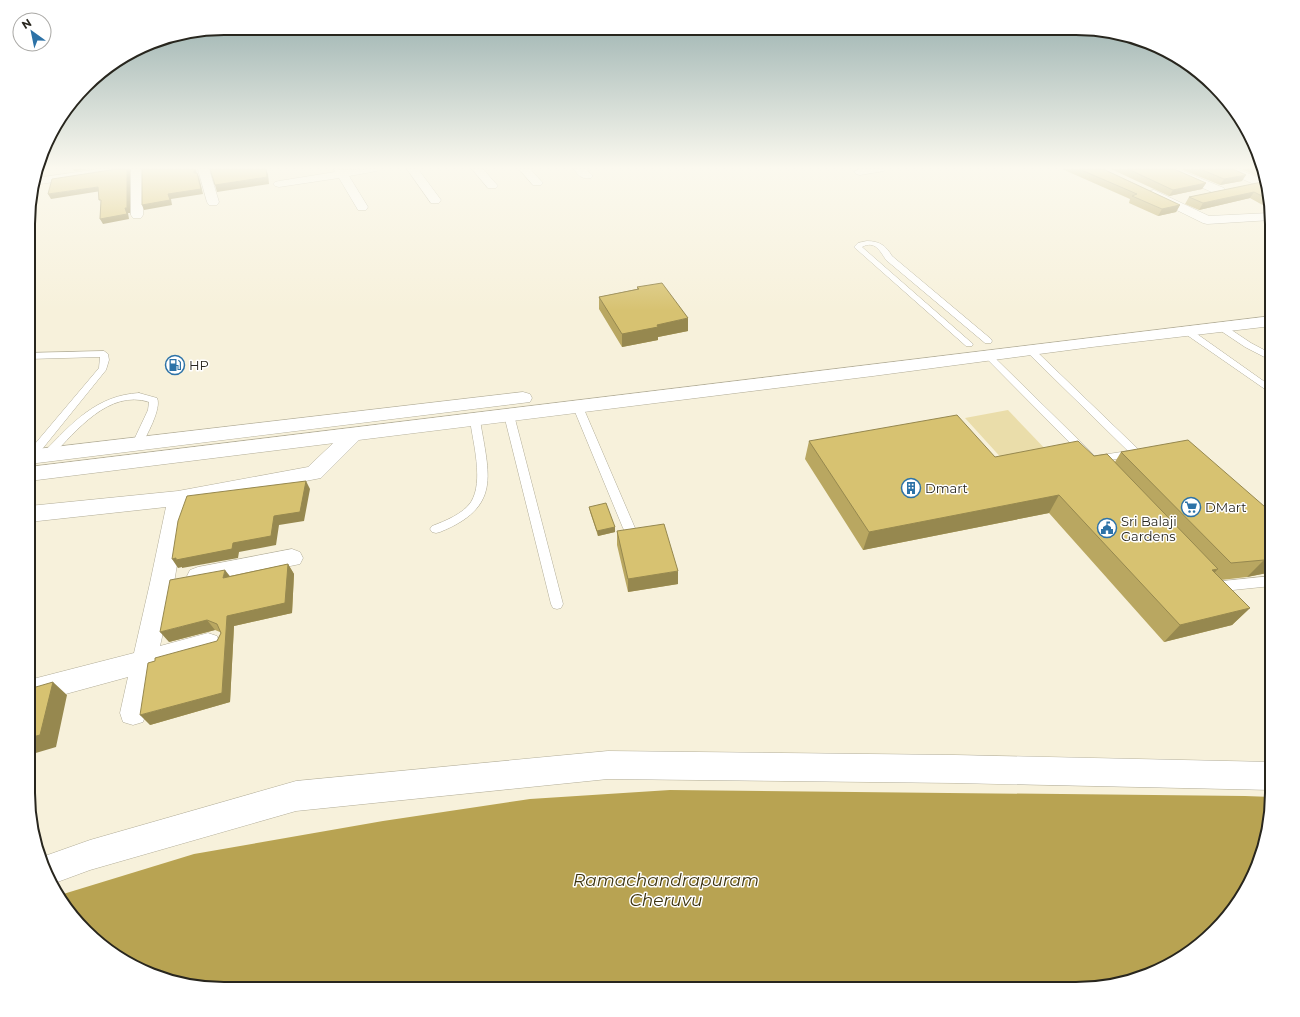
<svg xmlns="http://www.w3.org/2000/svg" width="1300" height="1017" font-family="Montserrat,sans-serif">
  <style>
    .green { fill: #eaddaa }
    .water { fill: #b8a352 }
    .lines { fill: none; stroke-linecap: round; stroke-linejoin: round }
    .lane-casing { stroke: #b2ad98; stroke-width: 1 }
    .street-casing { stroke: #b2ad98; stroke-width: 1 }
    .highway-casing { stroke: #b2ad98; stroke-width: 1 }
    .lane { fill: #fff; fill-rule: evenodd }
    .street { fill: #fff; fill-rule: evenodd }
    .highway { fill: #fff; fill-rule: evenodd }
    .wall { fill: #b9a761 }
    .shaded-wall { fill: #96884f }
    .building { fill: #d7c271; stroke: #96884f }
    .labels { text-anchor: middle; stroke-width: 3; stroke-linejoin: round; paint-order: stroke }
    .poi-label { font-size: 13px; fill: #28261e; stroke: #fff; text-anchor: start }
    .near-water-label { font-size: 17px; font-style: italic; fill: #3c330f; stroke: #fff }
    .rim { fill: none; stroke: #28261e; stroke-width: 2 }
  </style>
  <rect width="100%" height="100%" fill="#f7f1db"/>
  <path class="green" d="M 1008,410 L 1050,454 L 1005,462 L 965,418 Z"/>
  <path class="water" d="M 670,790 L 1245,796 L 1272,797 L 1272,806 L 1257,868 L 1223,922 L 1151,974 L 1076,989 L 212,989 L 149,974 L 95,940 L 60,895 L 194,854 L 383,821 L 530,799 Z"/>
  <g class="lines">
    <defs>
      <path id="lane" d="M 867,241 C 880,241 886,246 892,256 L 991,339 L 992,341 L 991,343 L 985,343 L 886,260 C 880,251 875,240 862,247 L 973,344 L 972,346 L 966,346 L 854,247 L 858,243 Z
        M 1218,325 L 1224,325 L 1251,343 L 1272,354 L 1272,361 L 1245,347 L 1218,329 L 1217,327 Z
        M 1184,329 L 1190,329 L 1272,387 L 1272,394 L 1184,333 L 1183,331 Z
        M 1030,347 L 1033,348 L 1140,451 L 1141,453 L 1140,455 L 1093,463 L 1089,462 L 984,356 L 985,354 L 991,354 L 1095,456 L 1128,451 L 1027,352 L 1026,350 Z
        M 104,351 L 108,354 L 109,360 L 106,370 L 35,458 L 29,459 L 29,451 L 99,368 L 100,357 L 29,359 L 29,353 Z
        M 139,393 L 157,398 C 162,408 146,437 141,446 L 137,447 L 132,444 L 148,410 L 149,402 C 109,389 76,431 52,456 L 44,456 L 43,454 L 44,452 C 72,423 97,395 139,393 Z
        M 578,404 L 583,407 L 635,528 L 633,531 L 629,532 L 625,531 L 623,528 L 573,407 Z
        M 509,412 L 514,415 L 563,604 L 561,608 L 557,609 L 553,608 L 551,604 L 504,415 Z
        M 475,417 L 480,420 C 489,475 502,507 440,532 L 436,533 L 432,532 L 430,529 L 432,526 C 445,521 463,514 471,502 C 484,481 473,443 470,420 Z
        M 1272,576 L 1272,586 L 1213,592 L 1209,590 L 1207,587 L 1209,584 L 1213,582 Z"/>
      <path id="street" d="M 98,169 L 125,169 L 119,172 L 34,185 L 37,178 Z
        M 131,169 L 143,169 L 143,215 L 141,218 L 133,218 L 131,215 Z
        M 198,169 L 209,169 L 219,202 L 217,205 L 209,205 L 207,202 Z
        M 334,169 L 345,170 L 378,169 L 377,171 L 349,176 L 368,207 L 366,210 L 358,210 L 339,178 L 279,187 L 275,186 L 273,184 L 275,182 L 279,181 L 335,172 Z
        M 407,169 L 418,169 L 441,200 L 439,203 L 431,203 Z
        M 472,169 L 483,169 L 498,186 L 496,188 L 488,188 Z
        M 519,169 L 530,169 L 543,183 L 541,185 L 533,185 Z
        M 574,169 L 586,169 L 593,176 L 591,178 C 583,180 577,175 574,169 Z
        M 859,169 L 886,169 L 884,171 L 860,175 L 856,174 L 854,172 Z
        M 1163,169 L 1178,169 L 1224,188 L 1226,191 L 1224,194 L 1216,194 L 1165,171 Z
        M 1222,169 L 1237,169 L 1262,179 L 1263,186 L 1256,185 L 1224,171 Z
        M 1154,190 L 1209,216 L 1269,213 L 1271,220 L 1207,224 L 1203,223 L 1150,197 L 1148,194 L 1150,191 Z
        M 354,428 L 361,430 L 363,434 L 361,438 L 321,478 L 187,504 L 174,583 L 160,646 L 208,633 L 217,636 L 220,644 L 217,652 L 156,669 L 146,713 L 143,722 L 133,725 L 123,722 L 120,713 L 128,677 L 29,704 L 29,680 L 134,653 L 150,583 L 166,507 L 29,522 L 29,506 L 178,491 L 308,467 L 347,430 Z
        M 292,549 L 300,552 L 303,558 L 300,564 L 198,585 L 190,582 L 187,576 L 190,570 L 198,567 Z
        M 608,751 L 955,755 L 1272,762 L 1272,790 L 955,783 L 608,779 L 296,811 L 90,870 L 52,884 L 48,880 L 42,857 L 90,840 L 296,781 Z"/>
      <path id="highway" d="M 1272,316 L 1272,326 L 1092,347 L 873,376 L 29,481 L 29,467 Z
        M 523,392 L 530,394 L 532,398 L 530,402 L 29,464 L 29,450 Z"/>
    </defs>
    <use href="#lane" class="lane-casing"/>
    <use href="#street" class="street-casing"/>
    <use href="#highway" class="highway-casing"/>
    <use href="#lane" class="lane"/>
    <use href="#street" class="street"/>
    <use href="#highway" class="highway"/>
  </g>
  <path class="wall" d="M 1062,169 L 1103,169 L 1180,205 L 1176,212 L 1158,216 L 1129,203 L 1130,199 Z
    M 1111,169 L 1174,169 L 1206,183 L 1202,189 L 1169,196 Z
    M 1181,169 L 1233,169 L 1242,181 L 1220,185 Z
    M 1241,169 L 1259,169 L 1261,177 Z
    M 1262,182 L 1268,208 L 1250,198 L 1199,210 L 1185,204 L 1189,197 Z
    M 637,287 L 688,331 L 658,337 L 658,340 L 622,347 L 599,309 L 599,297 L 637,289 Z
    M 809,441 L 995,457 L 1094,456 L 1115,462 L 1121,452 L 1272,513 L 1272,572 L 1247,577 L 1221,580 L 1250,608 L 1232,625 L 1164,642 L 1049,513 L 863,550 L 805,459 Z
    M 589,507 L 615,527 L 615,532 L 598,536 L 590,512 Z
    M 617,531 L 678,584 L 628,592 L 617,545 Z
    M 288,564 L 294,574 L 292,613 L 234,626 L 230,702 L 150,725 L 217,641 L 221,633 L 220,632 L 215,630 L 169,642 L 230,576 Z"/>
  <path class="shaded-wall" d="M 73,169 L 89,169 L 74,171 Z
    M 127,169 L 130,169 L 130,213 L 128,213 L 129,219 L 103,224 L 100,219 L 125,208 Z
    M 194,169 L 196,169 L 197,178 L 194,173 Z
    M 266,169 L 268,174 L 269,184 L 217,192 L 215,185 Z
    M 197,173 L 199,177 L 203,194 L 171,199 L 172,205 L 144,210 L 142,205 Z
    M 1246,175 L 1242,181 L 1220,185 L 1224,179 Z
    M 1206,183 L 1202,189 L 1169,196 L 1173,190 Z
    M 98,187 L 101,191 L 51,199 L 48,194 Z
    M 1254,192 L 1250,198 L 1199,210 L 1203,203 Z
    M 1180,205 L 1176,212 L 1158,216 L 1162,209 Z
    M 688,318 L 688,331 L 658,337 L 658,340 L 622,347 L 622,334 L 657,325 Z
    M 306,481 L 310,489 L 304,521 L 279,525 L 276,545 L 239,552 L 238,558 L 182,568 L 182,567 L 178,568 L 172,559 L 274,516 Z
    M 1059,495 L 1049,513 L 863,550 L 869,532 Z
    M 29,519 L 33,523 L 29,529 Z
    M 615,527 L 615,532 L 598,536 L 597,531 Z
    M 1272,558 L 1272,572 L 1247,577 L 1264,560 Z
    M 288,564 L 294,574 L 292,613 L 234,626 L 230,702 L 150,725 L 140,715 L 222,693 L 227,616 Z
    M 1218,569 L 1202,586 L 1212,570 Z
    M 225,570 L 233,580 L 223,578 Z
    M 678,571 L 678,584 L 628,592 L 628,579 Z
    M 1250,608 L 1232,625 L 1164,642 L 1180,625 Z
    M 207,620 L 215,630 L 169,642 L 160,632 Z
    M 53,682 L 67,695 L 56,747 L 29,755 L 29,738 Z"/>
  <path class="building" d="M 117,169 L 127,169 L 127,208 L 125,208 L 127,214 L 100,219 L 101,200 L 99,200 L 98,187 L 48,194 L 52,179 Z
    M 142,169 L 194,169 L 194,173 L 197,173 L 201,189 L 168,194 L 170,200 L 142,205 Z
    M 210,169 L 266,169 L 267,177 L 215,185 Z
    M 1079,169 L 1103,169 L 1180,205 L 1162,209 L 1132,196 L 1137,194 Z
    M 1128,169 L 1174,169 L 1206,183 L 1173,190 Z
    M 1200,169 L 1233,169 L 1246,175 L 1224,179 Z
    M 1262,182 L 1266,198 L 1254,192 L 1203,203 L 1189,197 Z
    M 662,283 L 688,318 L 657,325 L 658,327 L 622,334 L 599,297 L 639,289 L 637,287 Z
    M 957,415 L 995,457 L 1078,441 L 1094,456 L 1107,454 L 1218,569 L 1212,570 L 1250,608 L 1180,625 L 1059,495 L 869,532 L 809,441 Z
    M 1188,440 L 1272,513 L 1272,558 L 1264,560 L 1231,563 L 1121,452 Z
    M 306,481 L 300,512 L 274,516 L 271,536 L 233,543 L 232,549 L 176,560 L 176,558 L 172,559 L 178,521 L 187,496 Z
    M 606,503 L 615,527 L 597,531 L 589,507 Z
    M 664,524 L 678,571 L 628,579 L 617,531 Z
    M 288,564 L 285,603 L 227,616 L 222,693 L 140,715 L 148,663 L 155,661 L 155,658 L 217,641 L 221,633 L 217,624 L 207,620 L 160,632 L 170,580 L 225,570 L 223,578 Z
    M 53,682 L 40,735 L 29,738 L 29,689 Z"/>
  <linearGradient id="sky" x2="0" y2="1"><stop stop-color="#95adac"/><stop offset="0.54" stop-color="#fbf9ef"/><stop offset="1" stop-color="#fbf9ef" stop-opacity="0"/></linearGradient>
  <rect width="1300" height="311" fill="url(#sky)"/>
  <defs>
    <symbol id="fuel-ring" viewBox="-11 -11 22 22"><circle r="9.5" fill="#fff" stroke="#2d72a7" stroke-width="1.5"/><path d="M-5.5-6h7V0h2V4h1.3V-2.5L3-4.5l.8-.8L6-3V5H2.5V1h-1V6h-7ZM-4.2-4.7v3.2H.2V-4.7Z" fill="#2d72a7"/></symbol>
    <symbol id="building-ring" viewBox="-11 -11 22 22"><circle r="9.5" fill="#fff" stroke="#2d72a7" stroke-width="1.5"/><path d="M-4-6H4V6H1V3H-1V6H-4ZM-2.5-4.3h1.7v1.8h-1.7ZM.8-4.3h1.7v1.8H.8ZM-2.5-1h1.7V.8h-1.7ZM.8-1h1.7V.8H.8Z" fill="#2d72a7"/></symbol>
    <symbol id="supermarket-ring" viewBox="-11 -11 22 22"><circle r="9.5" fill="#fff" stroke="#2d72a7" stroke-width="1.5"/><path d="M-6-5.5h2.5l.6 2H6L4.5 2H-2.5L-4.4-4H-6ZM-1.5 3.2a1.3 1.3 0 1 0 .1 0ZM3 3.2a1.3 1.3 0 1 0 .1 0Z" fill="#2d72a7"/></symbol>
    <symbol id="civic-ring" viewBox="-11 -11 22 22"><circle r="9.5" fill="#fff" stroke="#2d72a7" stroke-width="1.5"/><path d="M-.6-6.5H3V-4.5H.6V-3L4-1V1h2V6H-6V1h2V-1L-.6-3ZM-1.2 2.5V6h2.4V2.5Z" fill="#2d72a7"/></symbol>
  </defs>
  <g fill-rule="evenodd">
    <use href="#fuel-ring" x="164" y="354" width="22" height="22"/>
    <use href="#building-ring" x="900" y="477" width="22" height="22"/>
    <use href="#supermarket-ring" x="1180" y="496" width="22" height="22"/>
    <use href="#civic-ring" x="1096" y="517" width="22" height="22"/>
  </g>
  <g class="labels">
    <g class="poi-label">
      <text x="189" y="370">HP</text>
      <text x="925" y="493">Dmart</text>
      <text x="1205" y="512">DMart</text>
      <text x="1121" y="526">Sri Balaji<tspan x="1121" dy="15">Gardens</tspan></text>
    </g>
    <g class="near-water-label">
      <text x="666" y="886">Ramachandrapuram<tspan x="666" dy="20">Cheruvu</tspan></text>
    </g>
  </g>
  <path d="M0 0H1300V1017H0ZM224 35H1076A189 189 0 0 1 1265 224V793A189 189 0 0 1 1076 982H224A189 189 0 0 1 35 793V224A189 189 0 0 1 224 35Z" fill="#fff" fill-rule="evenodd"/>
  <path class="rim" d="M224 35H1076A189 189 0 0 1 1265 224V793A189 189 0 0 1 1076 982H224A189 189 0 0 1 35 793V224A189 189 0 0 1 224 35Z"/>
  <g transform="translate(32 32) rotate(327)"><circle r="19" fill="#ffffff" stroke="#a9a8a5"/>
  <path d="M0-3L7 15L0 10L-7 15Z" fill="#2d72a7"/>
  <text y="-6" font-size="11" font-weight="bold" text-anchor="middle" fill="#28261e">N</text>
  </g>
</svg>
